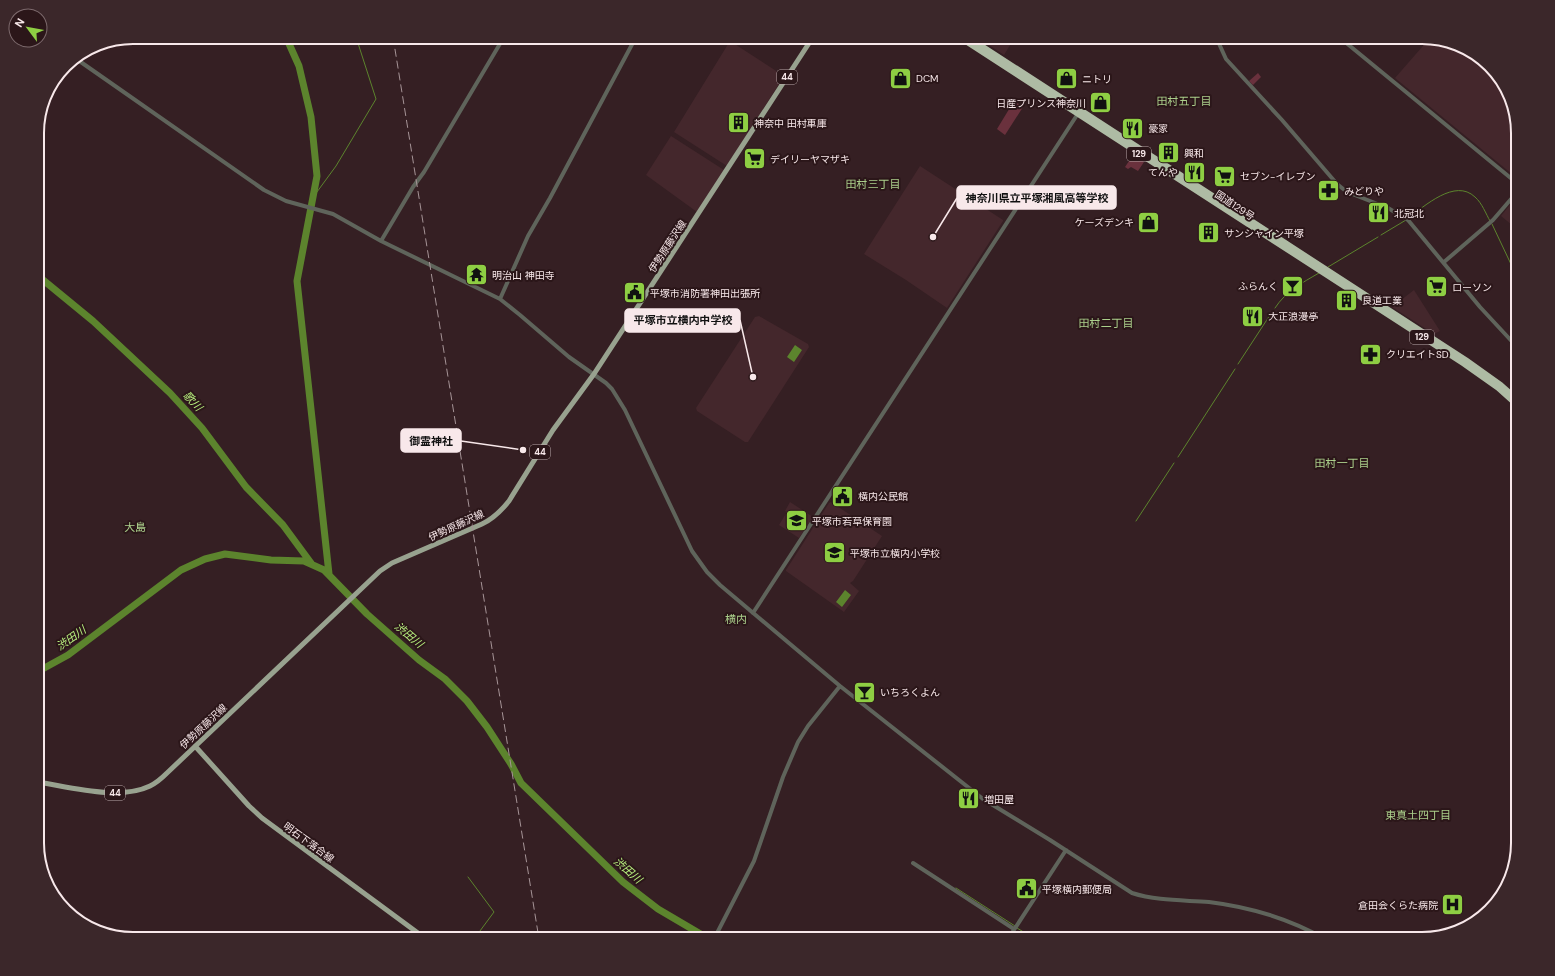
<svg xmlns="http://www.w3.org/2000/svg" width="1555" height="976" font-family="'DM Sans','Noto Sans JP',sans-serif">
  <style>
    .built { fill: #44272c }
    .green { fill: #6a313d }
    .water { fill: #5c842d }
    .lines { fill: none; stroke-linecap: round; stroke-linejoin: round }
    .stream { stroke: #5c842d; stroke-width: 1 }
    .river { stroke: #5c842d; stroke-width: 7 }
    .minor { stroke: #5f645b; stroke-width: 4 }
    .major { stroke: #98a28f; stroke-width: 5 }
    .highway { stroke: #aebba4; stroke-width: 5.5 }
    .rail { stroke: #a69497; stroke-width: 1; stroke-dasharray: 8 4; stroke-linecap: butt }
    .labels { text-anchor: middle; stroke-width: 4; stroke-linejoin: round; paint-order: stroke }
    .shield { fill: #2b1619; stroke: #baa9ab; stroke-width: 1 }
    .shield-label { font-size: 9px; font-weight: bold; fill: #f8e8ea }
    .poi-label { font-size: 10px; fill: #f8e8ea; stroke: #2b1619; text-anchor: start }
    .street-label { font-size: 10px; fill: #f8e8ea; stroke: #2b1619 }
    .neighbourhood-label { font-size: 11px; fill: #abcf8b; stroke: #2b1619 }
    .water-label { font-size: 11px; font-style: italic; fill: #b8f17f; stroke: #2b1619 }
    .rim { fill: none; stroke: #f8e8ea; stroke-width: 2 }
    .leader { fill: none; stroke: #f8e8ea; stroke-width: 1.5 }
    .callout-dot { fill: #f8e8ea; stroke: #2b1619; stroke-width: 1.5 }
    .callout { fill: #f8e8ea; stroke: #f8e8ea; stroke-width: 1.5 }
    .callout-label { font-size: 11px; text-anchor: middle; font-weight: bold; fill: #111 }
  </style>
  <rect width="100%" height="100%" fill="#351f23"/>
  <path class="built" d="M 977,37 L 1015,37 L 1004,55 Z
    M 1429,39 L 1475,53 L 1505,85 L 1518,133 L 1518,179 L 1395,78 Z
    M 730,41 L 784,76 L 727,166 L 674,132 Z
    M 671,136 L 724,170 L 697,212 L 646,175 Z
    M 920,166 L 1003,220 L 1003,221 L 947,308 L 906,280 L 864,254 Z
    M 1518,195 L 1518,230 L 1501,216 Z
    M 1414,290 L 1440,331 L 1434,334 L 1392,307 Z
    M 759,316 L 808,344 L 809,347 L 748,442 L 745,442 L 697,411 L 696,408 L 755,317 Z
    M 790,502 L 813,517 L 799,538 L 779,525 L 787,512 L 785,511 Z
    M 831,502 L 882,536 L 853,581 L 850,583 L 859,591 L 844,612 L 786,571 L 786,570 L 829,503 Z"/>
  <path class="green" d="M 1258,73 L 1261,77 L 1253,85 L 1249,81 Z
    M 1014,101 L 1023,107 L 1005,135 L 997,129 Z
    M 1133,155 L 1144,162 L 1138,171 L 1131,167 L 1128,169 L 1125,167 Z"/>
  <path class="water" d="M 795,345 L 802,350 L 794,362 L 787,357 Z
    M 845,590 L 851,595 L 842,607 L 836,602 Z"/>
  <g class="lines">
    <path class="stream" d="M 314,196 L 336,166 L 376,99 L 356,37
      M 1408,218 C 1425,206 1455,178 1475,197 C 1482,203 1486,214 1490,221
      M 1492,224 L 1518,279
      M 1381,235 L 1406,220
      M 1328,267 L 1378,237
      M 1275,308 C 1286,291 1302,283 1319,273
      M 1238,364 L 1272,312
      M 1178,457 L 1235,369
      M 1136,521 L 1174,463
      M 468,877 L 494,912 L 474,939
      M 956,888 L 1015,926
      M 1017,928 L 1035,939"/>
    <path class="river" d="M 286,37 L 299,66 L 311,117 L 317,176 L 297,281 L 329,574
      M 37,275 L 93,321 L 170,393 L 202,428 L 246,487 L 283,525 L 311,563
      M 37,672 L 68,655 L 181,570 L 205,559 L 225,554 L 271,560 L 304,561 L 324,570 L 367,614 L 419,660 L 445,679 L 467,701 L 487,727 L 511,764 L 521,783 L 623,882 L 658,909 L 709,939"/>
    <path class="minor" d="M 1216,37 L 1226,59 L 1282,120 L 1337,184 L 1347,192 L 1388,208 L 1408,220 L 1480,307 L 1518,348
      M 1339,37 L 1518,184
      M 75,58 L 264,190 L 286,201 L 333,214 L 381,241 L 500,299 L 520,315 L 569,357 L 606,383 L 612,389 L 625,410 L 692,551 L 707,572 L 720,585 L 840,686 L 983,799 L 1050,840 L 1132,893 C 1157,901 1183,900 1209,902 C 1250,907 1288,918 1325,939
      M 381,241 L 413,187 L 424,172 L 504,37
      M 1444,262 L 1493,220 L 1518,191
      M 500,299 L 528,236 L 550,198 L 636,37
      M 753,613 L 1079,112
      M 913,863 L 1014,929
      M 714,939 L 754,861 L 783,777 L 798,742 L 808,726 L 840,686
      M 1008,939 L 1066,850"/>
    <path class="major" d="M 195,746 L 249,806 L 262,818 L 426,939
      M 37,782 C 70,787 119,801 150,786 C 156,783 162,778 167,773 L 380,571 L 392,563 L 482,524 C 493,519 501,511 509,501 L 553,430 L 594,374 L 813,37"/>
    <path class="highway" d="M 959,37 L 1464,364 L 1498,388 L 1518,406
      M 968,37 L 1466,360 L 1501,385 L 1518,400"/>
    <path class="rail" d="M 393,37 L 539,939"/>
  </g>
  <defs>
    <symbol id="shop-square" viewBox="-11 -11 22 22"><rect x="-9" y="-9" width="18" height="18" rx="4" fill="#8ece43" stroke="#2b1619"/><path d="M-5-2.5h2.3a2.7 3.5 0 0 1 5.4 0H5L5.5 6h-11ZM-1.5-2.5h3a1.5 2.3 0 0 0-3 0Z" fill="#111"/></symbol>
    <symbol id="building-square" viewBox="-11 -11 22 22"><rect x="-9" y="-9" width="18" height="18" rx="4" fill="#8ece43" stroke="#2b1619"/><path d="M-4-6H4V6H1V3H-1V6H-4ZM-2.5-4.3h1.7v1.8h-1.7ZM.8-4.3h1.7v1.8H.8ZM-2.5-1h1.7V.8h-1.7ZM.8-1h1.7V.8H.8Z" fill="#111"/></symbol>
    <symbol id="restaurant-square" viewBox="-11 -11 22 22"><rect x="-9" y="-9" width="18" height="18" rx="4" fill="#8ece43" stroke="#2b1619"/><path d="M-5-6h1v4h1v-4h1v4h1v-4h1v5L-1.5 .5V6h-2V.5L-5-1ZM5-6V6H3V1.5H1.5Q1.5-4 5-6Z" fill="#111"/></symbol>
    <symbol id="supermarket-square" viewBox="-11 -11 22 22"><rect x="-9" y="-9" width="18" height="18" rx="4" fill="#8ece43" stroke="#2b1619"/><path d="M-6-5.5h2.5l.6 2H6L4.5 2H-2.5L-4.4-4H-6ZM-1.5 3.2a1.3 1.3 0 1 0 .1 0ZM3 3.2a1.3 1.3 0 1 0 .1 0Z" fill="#111"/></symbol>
    <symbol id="pharmacy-square" viewBox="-11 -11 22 22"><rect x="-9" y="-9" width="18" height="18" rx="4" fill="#8ece43" stroke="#2b1619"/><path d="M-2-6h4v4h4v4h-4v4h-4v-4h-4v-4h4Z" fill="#111"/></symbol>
    <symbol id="temple-square" viewBox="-11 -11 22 22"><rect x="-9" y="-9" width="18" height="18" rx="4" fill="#8ece43" stroke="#2b1619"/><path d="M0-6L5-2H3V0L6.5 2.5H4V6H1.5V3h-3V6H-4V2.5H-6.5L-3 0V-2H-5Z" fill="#111"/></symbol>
    <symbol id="bar-square" viewBox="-11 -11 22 22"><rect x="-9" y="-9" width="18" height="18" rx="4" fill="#8ece43" stroke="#2b1619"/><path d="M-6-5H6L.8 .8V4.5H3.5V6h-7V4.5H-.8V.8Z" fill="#111"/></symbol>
    <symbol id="civic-square" viewBox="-11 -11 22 22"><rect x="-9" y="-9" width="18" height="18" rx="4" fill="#8ece43" stroke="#2b1619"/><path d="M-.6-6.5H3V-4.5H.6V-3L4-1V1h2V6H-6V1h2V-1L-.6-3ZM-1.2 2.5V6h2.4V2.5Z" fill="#111"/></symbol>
    <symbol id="school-square" viewBox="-11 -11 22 22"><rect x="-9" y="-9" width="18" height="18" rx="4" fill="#8ece43" stroke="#2b1619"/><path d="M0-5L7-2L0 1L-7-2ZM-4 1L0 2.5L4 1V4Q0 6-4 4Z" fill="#111"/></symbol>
    <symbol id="hospital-square" viewBox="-11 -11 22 22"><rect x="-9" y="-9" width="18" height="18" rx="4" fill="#8ece43" stroke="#2b1619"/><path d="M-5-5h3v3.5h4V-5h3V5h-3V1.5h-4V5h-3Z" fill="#111"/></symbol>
  </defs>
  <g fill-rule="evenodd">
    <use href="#shop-square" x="888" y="66" width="25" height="25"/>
    <use href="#shop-square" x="1054" y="66" width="25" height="25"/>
    <use href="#shop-square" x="1088" y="90" width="25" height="25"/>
    <use href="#building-square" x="726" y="110" width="25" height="25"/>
    <use href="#restaurant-square" x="1120" y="116" width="25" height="25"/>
    <use href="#building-square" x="1156" y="140" width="25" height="25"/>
    <use href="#supermarket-square" x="742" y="146" width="25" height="25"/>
    <use href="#restaurant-square" x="1182" y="160" width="25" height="25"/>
    <use href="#supermarket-square" x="1212" y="164" width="25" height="25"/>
    <use href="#pharmacy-square" x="1316" y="178" width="25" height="25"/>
    <use href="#restaurant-square" x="1366" y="200" width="25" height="25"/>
    <use href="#shop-square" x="1136" y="210" width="25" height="25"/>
    <use href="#building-square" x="1196" y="220" width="25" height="25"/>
    <use href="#temple-square" x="464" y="262" width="25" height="25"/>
    <use href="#bar-square" x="1280" y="274" width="25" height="25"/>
    <use href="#supermarket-square" x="1424" y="274" width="25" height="25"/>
    <use href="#civic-square" x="622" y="280" width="25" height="25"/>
    <use href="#building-square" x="1334" y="288" width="25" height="25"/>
    <use href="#restaurant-square" x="1240" y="304" width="25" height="25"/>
    <use href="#pharmacy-square" x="1358" y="342" width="25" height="25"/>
    <use href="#civic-square" x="830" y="484" width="25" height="25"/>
    <use href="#school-square" x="784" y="508" width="25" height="25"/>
    <use href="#school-square" x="822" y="540" width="25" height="25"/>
    <use href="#bar-square" x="852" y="680" width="25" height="25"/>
    <use href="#restaurant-square" x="956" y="786" width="25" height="25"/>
    <use href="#civic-square" x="1014" y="876" width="25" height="25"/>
    <use href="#hospital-square" x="1440" y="892" width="25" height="25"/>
  </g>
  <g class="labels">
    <g class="shield">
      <rect x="777" y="70" width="20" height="14" rx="3"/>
      <rect x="1127" y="147" width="24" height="14" rx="3"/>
      <rect x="1410" y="330" width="24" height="14" rx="3"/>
      <rect x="530" y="445" width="20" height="14" rx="3"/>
      <rect x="105" y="786" width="20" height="14" rx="3"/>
    </g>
    <g class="shield-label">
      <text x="787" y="80">44</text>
      <text x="1139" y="157">129</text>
      <text x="1422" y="340">129</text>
      <text x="540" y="455">44</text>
      <text x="115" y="796">44</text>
    </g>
    <g class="poi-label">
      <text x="916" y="82">DCM</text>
      <text x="1082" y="83">ニトリ</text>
      <text x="1086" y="107" text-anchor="end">日産プリンス神奈川</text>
      <text x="754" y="127">神奈中 田村車庫</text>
      <text x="1148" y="132">豪家</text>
      <text x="1184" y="157">興和</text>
      <text x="770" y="163">デイリーヤマザキ</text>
      <text x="1178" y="176" text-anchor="end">てんや</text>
      <text x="1240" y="180">セブン-イレブン</text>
      <text x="1344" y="195">みどりや</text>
      <text x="1394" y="217">北冠北</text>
      <text x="1134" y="226" text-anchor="end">ケーズデンキ</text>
      <text x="1224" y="237">サンシャイン平塚</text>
      <text x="492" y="279">明治山 神田寺</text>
      <text x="1278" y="290" text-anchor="end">ふらんく</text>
      <text x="1452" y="291">ローソン</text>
      <text x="650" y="297">平塚市消防署神田出張所</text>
      <text x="1362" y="304">良道工業</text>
      <text x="1268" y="320">大正浪漫亭</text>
      <text x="1386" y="358">クリエイトSD</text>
      <text x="858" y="500">横内公民館</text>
      <text x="812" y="525">平塚市若草保育園</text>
      <text x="850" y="557">平塚市立横内小学校</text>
      <text x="880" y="696">いちろくよん</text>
      <text x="984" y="803">増田屋</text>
      <text x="1042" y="893">平塚横内郵便局</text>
      <text x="1438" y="909" text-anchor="end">倉田会くらた病院</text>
    </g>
    <g class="street-label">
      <text transform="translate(1235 205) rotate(33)" y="4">国道129号</text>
      <text transform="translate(667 246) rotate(-57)" y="4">伊勢原藤沢線</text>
      <text transform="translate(456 525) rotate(-25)" y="4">伊勢原藤沢線</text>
      <text transform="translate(203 726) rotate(-43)" y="4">伊勢原藤沢線</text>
      <text transform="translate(309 842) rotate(36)" y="4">明石下落合線</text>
    </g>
    <g class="neighbourhood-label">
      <text x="1184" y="105">田村五丁目</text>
      <text x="873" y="188">田村三丁目</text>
      <text x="1106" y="327">田村二丁目</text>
      <text x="1342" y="467">田村一丁目</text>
      <text x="135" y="531">大島</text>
      <text x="736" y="623">横内</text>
      <text x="1418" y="819">東真土四丁目</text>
    </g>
    <g class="water-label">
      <text transform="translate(193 401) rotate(47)" y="4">歌川</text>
      <text transform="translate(409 635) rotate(40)" y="4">渋田川</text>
      <text transform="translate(71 638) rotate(-35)" y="4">渋田川</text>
      <text transform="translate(628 870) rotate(41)" y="4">渋田川</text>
    </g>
  </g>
  <path d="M0 0H1555V976H0ZM133 44H1422A89 89 0 0 1 1511 133V843A89 89 0 0 1 1422 932H133A89 89 0 0 1 44 843V133A89 89 0 0 1 133 44Z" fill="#3b272a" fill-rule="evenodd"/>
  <path class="rim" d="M133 44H1422A89 89 0 0 1 1511 133V843A89 89 0 0 1 1422 932H133A89 89 0 0 1 44 843V133A89 89 0 0 1 133 44Z"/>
  <path class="leader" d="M933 237L957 198M753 377L740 320M523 450L461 441"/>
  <g class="callout-dot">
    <circle cx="933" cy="237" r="4"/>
    <circle cx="753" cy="377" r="4"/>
    <circle cx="523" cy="450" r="4"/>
  </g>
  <g class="callout">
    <rect x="957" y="186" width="159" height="23" rx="4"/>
    <rect x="625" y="309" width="115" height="23" rx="4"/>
    <rect x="401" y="429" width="60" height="23" rx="4"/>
  </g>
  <g class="callout-label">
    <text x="1037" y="202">神奈川県立平塚湘風高等学校</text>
    <text x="683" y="324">平塚市立横内中学校</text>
    <text x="431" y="445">御霊神社</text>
  </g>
  <g transform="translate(28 28) rotate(302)"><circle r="19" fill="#2b1619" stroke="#7d6a6d"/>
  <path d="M0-3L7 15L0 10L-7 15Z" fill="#8ece43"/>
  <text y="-6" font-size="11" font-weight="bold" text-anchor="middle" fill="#f8e8ea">N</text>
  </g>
</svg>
